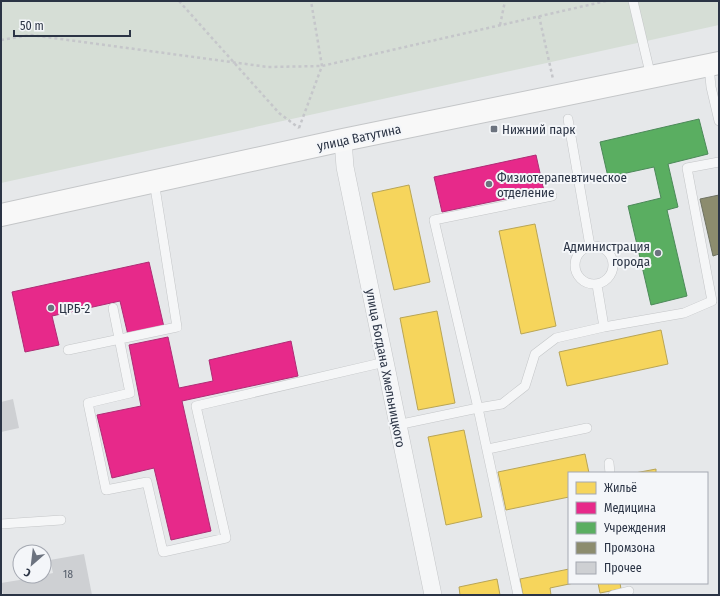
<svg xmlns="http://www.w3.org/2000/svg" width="720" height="596" font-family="'Fira Sans Condensed',sans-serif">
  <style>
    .green { fill: #d6ded6 }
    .homes { fill: #f6d55c; stroke: #b9a555 }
    .health { fill: #e7298a; stroke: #af2c75 }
    .public { fill: #5aae61; stroke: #4c8959 }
    .industry { fill: #8c8c6e; stroke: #6f7262 }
    .building { fill: #ced0d3 }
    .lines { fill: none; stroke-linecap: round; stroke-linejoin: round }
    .lane-casing { stroke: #c4c6c8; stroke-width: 10 }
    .street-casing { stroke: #c4c6c8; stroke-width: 18 }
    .secondary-casing { stroke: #c4c6c8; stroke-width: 24 }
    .path { stroke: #c5c6ca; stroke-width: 2.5; stroke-dasharray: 3 3; stroke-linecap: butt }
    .lane { stroke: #f5f6f7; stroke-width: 9 }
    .street { stroke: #f5f6f7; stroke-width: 17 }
    .secondary { stroke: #f8f8f8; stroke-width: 22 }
    .poi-dot { fill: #6c737f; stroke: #f4f6f9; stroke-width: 1.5 }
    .labels { text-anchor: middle; stroke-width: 4; stroke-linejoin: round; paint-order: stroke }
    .number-label { font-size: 11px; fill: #545c69 }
    .poi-label { font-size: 13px; fill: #2b3445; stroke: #f4f6f9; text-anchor: start }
    .street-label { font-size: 13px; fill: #2b3445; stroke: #f4f6f9 }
  </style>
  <rect width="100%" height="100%" fill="#e6e8ea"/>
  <path class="green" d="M 1,1 L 719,1 L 719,25 L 1,183 Z"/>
  <path class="homes" d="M 409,185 L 430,282 L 394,290 L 372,193 Z
    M 535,224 L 556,326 L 521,334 L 499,231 Z
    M 437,311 L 455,403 L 418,410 L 400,318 Z
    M 661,330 L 668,364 L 567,386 L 559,352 Z
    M 464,430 L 482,517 L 446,525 L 428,437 Z
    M 585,454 L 589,473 L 569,473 L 569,497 L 506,510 L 498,472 Z
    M 656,469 L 656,473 L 635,473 Z
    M 569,569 L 569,583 L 574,583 L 550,588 L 551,595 L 523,595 L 520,579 Z
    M 497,579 L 500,595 L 460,595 L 459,587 Z
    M 598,583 L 620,583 L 621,589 L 600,593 Z"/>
  <path class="health" d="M 536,155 L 544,191 L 442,212 L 434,177 Z
    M 149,262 L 164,327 L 128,335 L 120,301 L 52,316 L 59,345 L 25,352 L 12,292 Z
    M 168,337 L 179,388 L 213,381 L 209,360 L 291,341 L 298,376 L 182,401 L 211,531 L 171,540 L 154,468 L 112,478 L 97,415 L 141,406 L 129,345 Z"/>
  <path class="public" d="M 699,119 L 708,154 L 668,164 L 678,207 L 667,210 L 687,296 L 651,305 L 628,206 L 661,198 L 654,167 L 608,177 L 600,142 Z"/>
  <path class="industry" d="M 719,195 L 719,254 L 713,256 L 700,199 Z"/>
  <path class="building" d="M 13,399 L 19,428 L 1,432 L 1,402 Z
    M 84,554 L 92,595 L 3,595 L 1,583 L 44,576 L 44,575 L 53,573 L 50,560 Z"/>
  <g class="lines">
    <defs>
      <path id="lane" d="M 633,1 L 651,77
        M 709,66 L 711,87 L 719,121
        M 568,119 L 590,246
        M575 265a19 19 0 1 1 38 0a19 19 0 1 1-38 0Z
        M 597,285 L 604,327
        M 113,308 L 130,393 L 88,403 L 106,490 L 147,482 L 163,552 L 226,538 L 196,406 L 385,362
        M 68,350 L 177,327 L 154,181
        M 397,425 L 478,408 L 434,220 L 552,196
        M 488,449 L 587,428
        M 609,463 L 610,473
        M 1,524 L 61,520
        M 518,595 L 478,408 L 502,404 L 525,386 L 535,354 L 556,338 L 604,327 L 684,313 L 712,301 L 687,168 L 719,162
        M 613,595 L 629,591"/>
      <path id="street" d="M 343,140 L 345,167 L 433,595"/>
      <path id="secondary" d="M 1,215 L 343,140 L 719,63"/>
    </defs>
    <use href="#lane" class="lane-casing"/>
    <use href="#street" class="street-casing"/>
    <use href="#secondary" class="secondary-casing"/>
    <path class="path" d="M 179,1 L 279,113 L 299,128
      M 539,16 L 553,79
      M 500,25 L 505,1
      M 1,40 L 31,35 L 268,67 L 322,66 L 606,1
      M 299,128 L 322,66 L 311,1"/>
    <use href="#lane" class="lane"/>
    <use href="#street" class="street"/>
    <use href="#secondary" class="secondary"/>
  </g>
  <g class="poi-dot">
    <rect x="490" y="125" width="8" height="8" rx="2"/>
    <circle cx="489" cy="184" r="4"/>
    <circle cx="658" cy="253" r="4"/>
    <circle cx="51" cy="308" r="4"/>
  </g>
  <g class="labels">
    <g class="number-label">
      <text x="68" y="578">18</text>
    </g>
    <g class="poi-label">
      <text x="502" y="134">Нижний парк</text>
      <text x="497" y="182">Физиотерапевтическое<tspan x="497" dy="15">отделение</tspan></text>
      <text x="650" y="251" text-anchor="end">Администрация<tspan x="650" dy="15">города</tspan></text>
      <text x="59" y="313">ЦРБ-2</text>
    </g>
    <g class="street-label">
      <text transform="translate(359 137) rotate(-12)" y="5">улица Ватутина</text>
      <text transform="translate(386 368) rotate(79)" y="5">улица Богдана Хмельницкого</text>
    </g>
  </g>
  <rect width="720" height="596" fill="none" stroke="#2b3445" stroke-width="4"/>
  <rect x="568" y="472" width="140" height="112" fill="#f4f6f9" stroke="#a4a8b1"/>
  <rect x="576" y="482" width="20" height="12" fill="#f6d55c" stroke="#a4a8b1"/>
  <text x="604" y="492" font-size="12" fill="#2b3445">Жильё</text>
  <rect x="576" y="502" width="20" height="12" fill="#e7298a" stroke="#a4a8b1"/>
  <text x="604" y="512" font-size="12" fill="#2b3445">Медицина</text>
  <rect x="576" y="522" width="20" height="12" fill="#5aae61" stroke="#a4a8b1"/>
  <text x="604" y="532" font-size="12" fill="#2b3445">Учреждения</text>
  <rect x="576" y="542" width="20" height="12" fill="#8c8c6e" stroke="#a4a8b1"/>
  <text x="604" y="552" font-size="12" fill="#2b3445">Промзона</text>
  <rect x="576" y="562" width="20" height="12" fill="#ced0d3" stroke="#a4a8b1"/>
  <text x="604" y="572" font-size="12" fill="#2b3445">Прочее</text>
  <g transform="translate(32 564) rotate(208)"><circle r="19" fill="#f4f6f9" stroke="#a4a8b1"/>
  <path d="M0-3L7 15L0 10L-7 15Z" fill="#6c737f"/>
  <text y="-6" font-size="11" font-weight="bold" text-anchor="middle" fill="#2b3445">С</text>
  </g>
  <path d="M14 30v6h116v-6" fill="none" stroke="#2b3445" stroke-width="2"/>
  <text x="20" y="30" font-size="12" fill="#2b3445" stroke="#f4f6f9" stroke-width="3" paint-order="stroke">50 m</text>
</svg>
